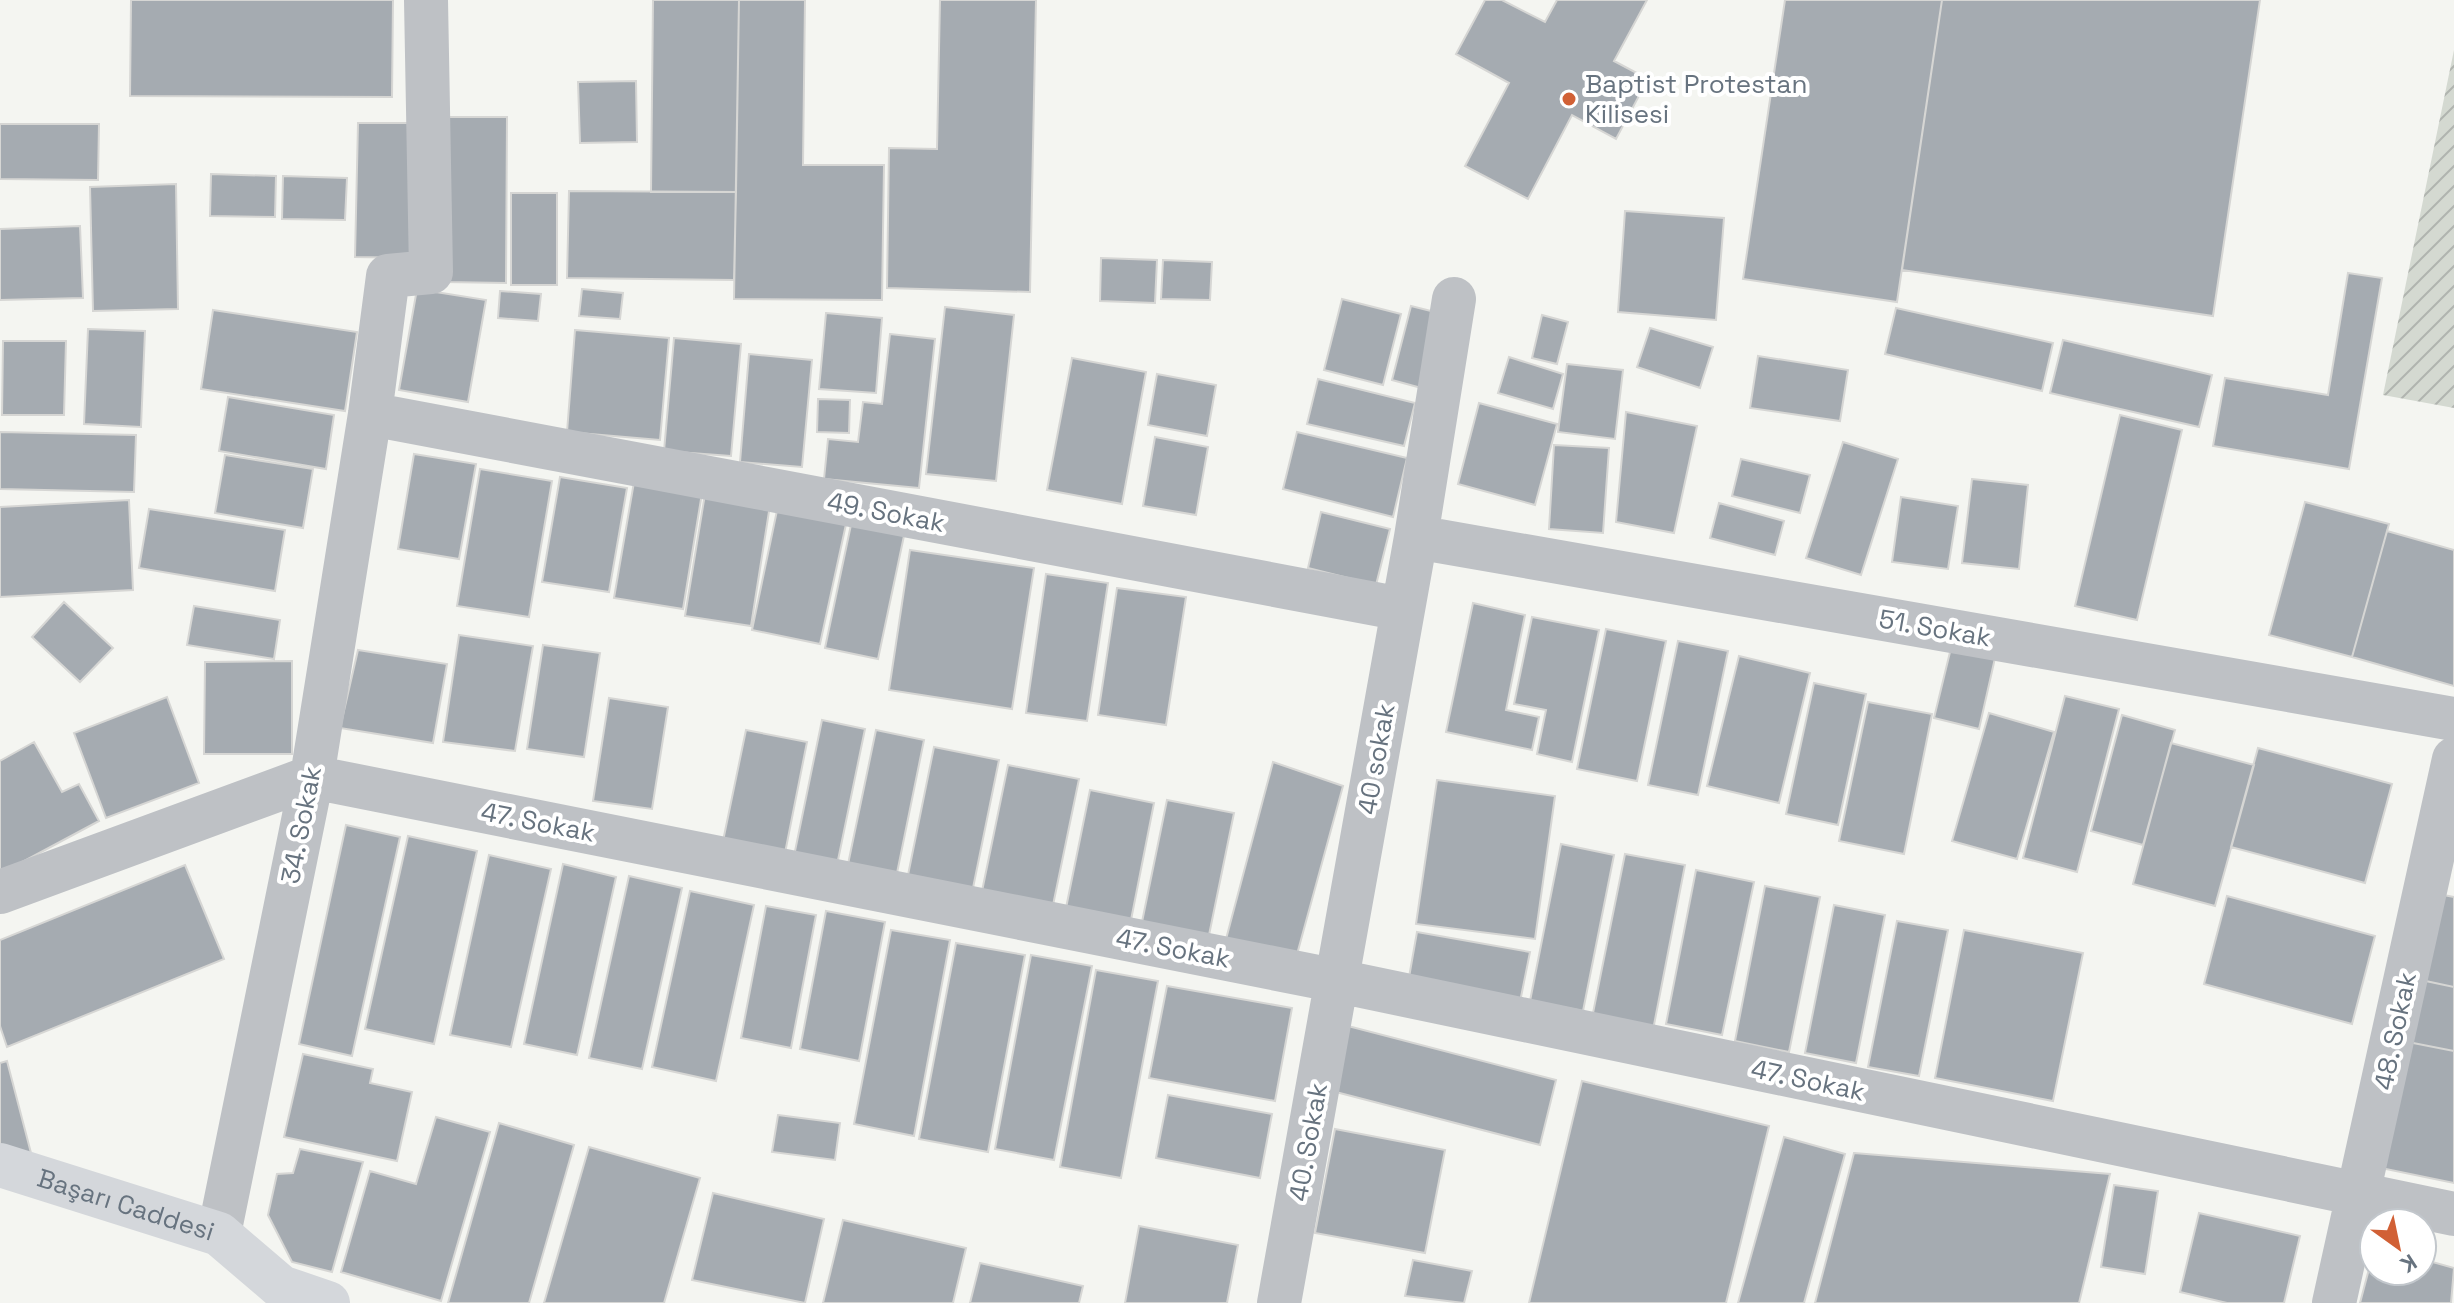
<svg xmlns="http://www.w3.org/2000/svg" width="2454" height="1303" font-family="'Space Grotesk',sans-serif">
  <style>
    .garden { fill: url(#garden-furrows) }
    .building { fill: #a5abb1; stroke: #d6d6d4; stroke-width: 2 }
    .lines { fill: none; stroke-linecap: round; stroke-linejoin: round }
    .street { stroke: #bec1c5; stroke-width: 44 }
    .secondary { stroke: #d4d7db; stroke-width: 44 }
    .poi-dot { fill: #d16035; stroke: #fff; stroke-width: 3 }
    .labels { text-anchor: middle; stroke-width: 8; stroke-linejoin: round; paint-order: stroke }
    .poi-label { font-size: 26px; fill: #67737f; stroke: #fff; text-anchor: start }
    .street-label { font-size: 26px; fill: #67737f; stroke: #fff }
  </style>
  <defs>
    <pattern id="garden-furrows" width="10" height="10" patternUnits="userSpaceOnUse" patternTransform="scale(2)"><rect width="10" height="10" fill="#d4d9d1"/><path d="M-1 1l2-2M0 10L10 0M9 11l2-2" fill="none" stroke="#b0b4af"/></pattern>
  </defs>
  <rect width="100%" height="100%" fill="#f4f5f1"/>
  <path class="garden" d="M 2454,50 L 2454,408 L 2383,395 Z"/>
  <path class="building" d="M 131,0 L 393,0 L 392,97 L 130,96 Z
    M 653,0 L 739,0 L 736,192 L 651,192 Z
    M 739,0 L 805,0 L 803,165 L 884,165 L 882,300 L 734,299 Z
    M 940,0 L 1036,0 L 1030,292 L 887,288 L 889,148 L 937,149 Z
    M 1485,0 L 1502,0 L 1545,22 L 1557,0 L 1647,0 L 1614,61 L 1648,79 L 1616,139 L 1572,115 L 1528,199 L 1465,166 L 1509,83 L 1456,54 Z
    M 1785,0 L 1942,0 L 1897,302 L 1743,279 Z
    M 1942,0 L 2260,0 L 2213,316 L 1902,270 Z
    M 636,81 L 637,142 L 580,143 L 578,82 Z
    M 447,117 L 507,117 L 506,283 L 445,282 Z
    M 358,123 L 421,123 L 418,258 L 355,257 Z
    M 0,124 L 99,124 L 98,180 L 0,179 Z
    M 211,174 L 276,176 L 275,217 L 210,216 Z
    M 283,176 L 347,178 L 345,220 L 282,219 Z
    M 176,184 L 178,309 L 93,311 L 90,187 Z
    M 569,191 L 736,192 L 734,280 L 567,278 Z
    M 511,193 L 557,193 L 557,285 L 511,285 Z
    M 1625,211 L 1724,218 L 1716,320 L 1618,312 Z
    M 80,226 L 83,298 L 0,300 L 0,229 Z
    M 1101,258 L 1157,260 L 1155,303 L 1100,301 Z
    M 1163,260 L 1212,262 L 1210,300 L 1161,299 Z
    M 2348,273 L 2382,278 L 2349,469 L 2213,446 L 2225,378 L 2328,395 Z
    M 417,289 L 486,300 L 468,402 L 399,390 Z
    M 582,289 L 623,293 L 620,319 L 579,316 Z
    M 500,291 L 541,294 L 538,321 L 498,318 Z
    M 1342,299 L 1401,314 L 1383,385 L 1324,370 Z
    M 1411,306 L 1443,314 L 1425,389 L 1392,380 Z
    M 945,307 L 1014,315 L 996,481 L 926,474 Z
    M 1896,308 L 2053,343 L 2042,391 L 1885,354 Z
    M 213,310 L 357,332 L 345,411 L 201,389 Z
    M 826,313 L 882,318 L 876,393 L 819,389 Z
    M 1542,315 L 1568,322 L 1557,364 L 1532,358 Z
    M 1650,328 L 1713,347 L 1700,388 L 1637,367 Z
    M 88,329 L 145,331 L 141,427 L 84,424 Z
    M 575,330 L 669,338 L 660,440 L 567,432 Z
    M 890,334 L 935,339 L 919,488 L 824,479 L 828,439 L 858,442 L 863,402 L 882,404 Z
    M 674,338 L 741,344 L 731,456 L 664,451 Z
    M 2063,340 L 2212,375 L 2199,427 L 2050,393 Z
    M 3,341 L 66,341 L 64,415 L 2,415 Z
    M 749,354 L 812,360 L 802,467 L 740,462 Z
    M 1758,356 L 1848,370 L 1840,421 L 1750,408 Z
    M 1509,357 L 1563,374 L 1553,409 L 1498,393 Z
    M 1072,358 L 1146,372 L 1122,504 L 1047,490 Z
    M 1567,364 L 1623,370 L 1615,439 L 1558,432 Z
    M 1157,374 L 1216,385 L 1207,436 L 1148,425 Z
    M 1318,379 L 1415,403 L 1404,446 L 1307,424 Z
    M 228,397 L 334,415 L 326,469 L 219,451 Z
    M 818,399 L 850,400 L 849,433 L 817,432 Z
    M 1479,403 L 1557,424 L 1535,505 L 1458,484 Z
    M 1626,412 L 1697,426 L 1674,533 L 1616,522 Z
    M 2120,415 L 2182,430 L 2137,620 L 2075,606 Z
    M 0,432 L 136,435 L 134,492 L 0,489 Z
    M 1297,432 L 1407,458 L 1393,517 L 1283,489 Z
    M 1155,437 L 1208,447 L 1196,515 L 1143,506 Z
    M 1843,442 L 1898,459 L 1861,575 L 1806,558 Z
    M 1554,445 L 1609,448 L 1603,533 L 1549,529 Z
    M 414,454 L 476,464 L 459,559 L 398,549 Z
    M 225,455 L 313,469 L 303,528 L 215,513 Z
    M 1741,459 L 1810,475 L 1800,513 L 1732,496 Z
    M 480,469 L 552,481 L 529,617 L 457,606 Z
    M 560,477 L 627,488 L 609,592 L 542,582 Z
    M 1972,479 L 2028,485 L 2019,569 L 1962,563 Z
    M 634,482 L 702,493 L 683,609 L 614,598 Z
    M 705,494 L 770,505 L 751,626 L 685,616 Z
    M 1901,497 L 1958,506 L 1948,569 L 1892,562 Z
    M 129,500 L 133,590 L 0,597 L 0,507 Z
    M 779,501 L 848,515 L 820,644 L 752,630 Z
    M 2305,502 L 2389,524 L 2352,657 L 2269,635 Z
    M 1719,503 L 1784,521 L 1775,555 L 1710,538 Z
    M 149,509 L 285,530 L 275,591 L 139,568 Z
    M 1321,512 L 1390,529 L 1376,585 L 1308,568 Z
    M 852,520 L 905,531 L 878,659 L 825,648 Z
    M 2387,531 L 2454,550 L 2454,686 L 2352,657 Z
    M 910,550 L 1034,568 L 1012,709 L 889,690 Z
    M 1046,574 L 1108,583 L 1087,721 L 1026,713 Z
    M 1117,588 L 1186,597 L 1166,725 L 1098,715 Z
    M 64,602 L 113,648 L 80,682 L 32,637 Z
    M 1473,603 L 1525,615 L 1506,710 L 1539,717 L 1532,750 L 1446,732 Z
    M 194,606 L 280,620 L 274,659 L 187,645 Z
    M 1532,617 L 1599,630 L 1572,762 L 1537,754 L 1546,710 L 1514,704 Z
    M 1606,629 L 1666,641 L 1637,781 L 1577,769 Z
    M 459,635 L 533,646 L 515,751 L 443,742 Z
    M 1678,641 L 1728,651 L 1698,795 L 1648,785 Z
    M 543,645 L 600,653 L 584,757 L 527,749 Z
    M 1951,648 L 1995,658 L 1979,729 L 1934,718 Z
    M 358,650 L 447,664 L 433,743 L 340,728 Z
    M 1739,656 L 1810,673 L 1779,803 L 1707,786 Z
    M 292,661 L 292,754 L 204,754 L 205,662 Z
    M 1814,683 L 1866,694 L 1838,825 L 1786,814 Z
    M 2065,696 L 2119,709 L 2077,872 L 2023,858 Z
    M 167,697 L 199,783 L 106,818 L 74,733 Z
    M 609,698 L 668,707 L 652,809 L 593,801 Z
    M 1868,702 L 1932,714 L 1904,854 L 1839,841 Z
    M 1989,713 L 2054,732 L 2017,859 L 1952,841 Z
    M 2122,715 L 2175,730 L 2143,845 L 2091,831 Z
    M 822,720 L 865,729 L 837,865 L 794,856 Z
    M 746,730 L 807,742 L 785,853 L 723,841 Z
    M 876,730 L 924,740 L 896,878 L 847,869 Z
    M 34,742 L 62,792 L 79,784 L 99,821 L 0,874 L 0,761 Z
    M 2171,743 L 2254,765 L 2215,906 L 2133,884 Z
    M 934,747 L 999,760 L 973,888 L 908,875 Z
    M 2258,748 L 2392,784 L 2365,883 L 2231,847 Z
    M 1273,762 L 1343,786 L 1296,958 L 1225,943 Z
    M 1008,765 L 1079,779 L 1052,910 L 981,896 Z
    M 1437,780 L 1555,796 L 1535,939 L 1416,924 Z
    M 1090,790 L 1154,803 L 1131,920 L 1066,908 Z
    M 1167,800 L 1234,813 L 1209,935 L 1142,922 Z
    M 346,825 L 400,837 L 352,1056 L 299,1044 Z
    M 408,836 L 477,851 L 434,1044 L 365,1029 Z
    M 1561,844 L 1614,855 L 1583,1011 L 1530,1001 Z
    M 1625,854 L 1685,865 L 1653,1030 L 1592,1018 Z
    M 489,855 L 551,869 L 511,1047 L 450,1035 Z
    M 563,864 L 616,877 L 577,1055 L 524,1044 Z
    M 185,865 L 224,959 L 7,1047 L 0,1026 L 0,940 Z
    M 1696,870 L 1754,882 L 1722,1035 L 1666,1024 Z
    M 629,876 L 682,888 L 642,1069 L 589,1058 Z
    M 1765,886 L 1820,897 L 1789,1052 L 1735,1041 Z
    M 690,891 L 754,905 L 716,1081 L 652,1067 Z
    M 2438,894 L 2454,897 L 2454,987 L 2421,980 Z
    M 2227,896 L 2375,936 L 2352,1024 L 2204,984 Z
    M 1834,905 L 1885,915 L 1856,1063 L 1805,1053 Z
    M 766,906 L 816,915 L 791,1048 L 741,1038 Z
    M 826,911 L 885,922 L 859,1061 L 800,1049 Z
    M 1897,921 L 1948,930 L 1919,1076 L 1868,1067 Z
    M 891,930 L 950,940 L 914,1136 L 854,1124 Z
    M 1964,930 L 2083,953 L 2053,1101 L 1935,1078 Z
    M 1417,932 L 1530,952 L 1520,1002 L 1408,983 Z
    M 956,943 L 1025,955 L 988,1152 L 919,1139 Z
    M 1031,955 L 1092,966 L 1054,1160 L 995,1149 Z
    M 1096,970 L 1158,981 L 1121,1178 L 1060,1167 Z
    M 2421,980 L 2454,987 L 2454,1051 L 2408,1042 Z
    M 1167,986 L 1292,1008 L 1275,1101 L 1149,1078 Z
    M 1348,1026 L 1556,1080 L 1540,1145 L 1332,1091 Z
    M 2408,1042 L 2454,1051 L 2454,1183 L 2381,1168 Z
    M 303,1054 L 373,1069 L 370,1083 L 412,1092 L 397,1161 L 284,1137 Z
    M 7,1061 L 31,1153 L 0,1151 L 0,1063 Z
    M 1582,1081 L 1769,1126 L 1726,1303 L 1529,1303 Z
    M 1168,1095 L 1272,1114 L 1260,1178 L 1156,1158 Z
    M 778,1115 L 840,1123 L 835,1160 L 772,1152 Z
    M 436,1117 L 490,1132 L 441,1301 L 341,1272 L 370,1171 L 416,1184 Z
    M 499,1123 L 574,1145 L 529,1303 L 448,1303 Z
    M 1335,1129 L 1445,1150 L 1425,1253 L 1315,1233 Z
    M 1784,1137 L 1845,1154 L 1804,1303 L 1738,1303 Z
    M 589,1147 L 700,1178 L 664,1303 L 544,1303 Z
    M 300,1149 L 363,1162 L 332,1272 L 292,1262 L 268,1215 L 277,1174 L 293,1173 Z
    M 1854,1153 L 2110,1174 L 2079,1303 L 1815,1303 Z
    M 2114,1185 L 2158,1191 L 2145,1274 L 2101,1267 Z
    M 713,1193 L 824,1219 L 805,1303 L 692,1280 Z
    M 2199,1213 L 2300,1236 L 2284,1303 L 2227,1303 L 2180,1292 Z
    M 843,1220 L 966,1248 L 953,1303 L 823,1303 Z
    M 1139,1226 L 1238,1245 L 1227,1303 L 1125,1303 Z
    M 2374,1250 L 2374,1271 L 2422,1271 L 2422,1259 L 2454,1268 L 2451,1303 L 2360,1303 Z
    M 1413,1260 L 1472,1271 L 1464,1303 L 1405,1296 Z
    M 980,1263 L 1083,1286 L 1079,1303 L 970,1303 Z"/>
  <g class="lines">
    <path class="street" d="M 370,414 L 1402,609
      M 1416,537 L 2454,719
      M 0,892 L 312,777 L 1338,981 L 2454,1214
      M 219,1234 L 312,777 L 370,414 L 388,276 L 431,272 L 426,0
      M 1279,1303 L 1416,537 L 1454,299
      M 2334,1303 L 2454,759"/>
    <path class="secondary" id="s1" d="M 0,1165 L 219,1234 L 281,1287 L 328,1303"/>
  </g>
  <circle class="poi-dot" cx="1569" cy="99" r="8"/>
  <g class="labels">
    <g class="poi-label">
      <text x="1585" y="93">Baptist Protestan<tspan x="1585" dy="30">Kilisesi</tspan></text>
    </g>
    <g class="street-label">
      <text transform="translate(886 512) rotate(11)" y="9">49. Sokak</text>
      <text transform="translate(1935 628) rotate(10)" y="9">51. Sokak</text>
      <text transform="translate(1376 759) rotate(-80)" y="9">40 sokak</text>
      <text transform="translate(538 822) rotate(11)" y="9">47. Sokak</text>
      <text transform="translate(301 825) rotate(-79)" y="9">34. Sokak</text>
      <text transform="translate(1173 948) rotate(11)" y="9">47. Sokak</text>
      <text transform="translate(2395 1031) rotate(-78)" y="9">48. Sokak</text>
      <text transform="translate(1808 1080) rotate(12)" y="9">47. Sokak</text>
      <text transform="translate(1308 1142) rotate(-80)" y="9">40. Sokak</text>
      <text dy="9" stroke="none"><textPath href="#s1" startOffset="132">Başarı Caddesi</textPath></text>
    </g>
  </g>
  <g transform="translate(2398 1247) rotate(147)"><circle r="38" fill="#ffffff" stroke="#c2c7cc" stroke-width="2"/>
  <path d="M0-6L14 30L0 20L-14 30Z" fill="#d16035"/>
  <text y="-12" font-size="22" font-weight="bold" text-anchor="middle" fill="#67737f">K</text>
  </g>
</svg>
